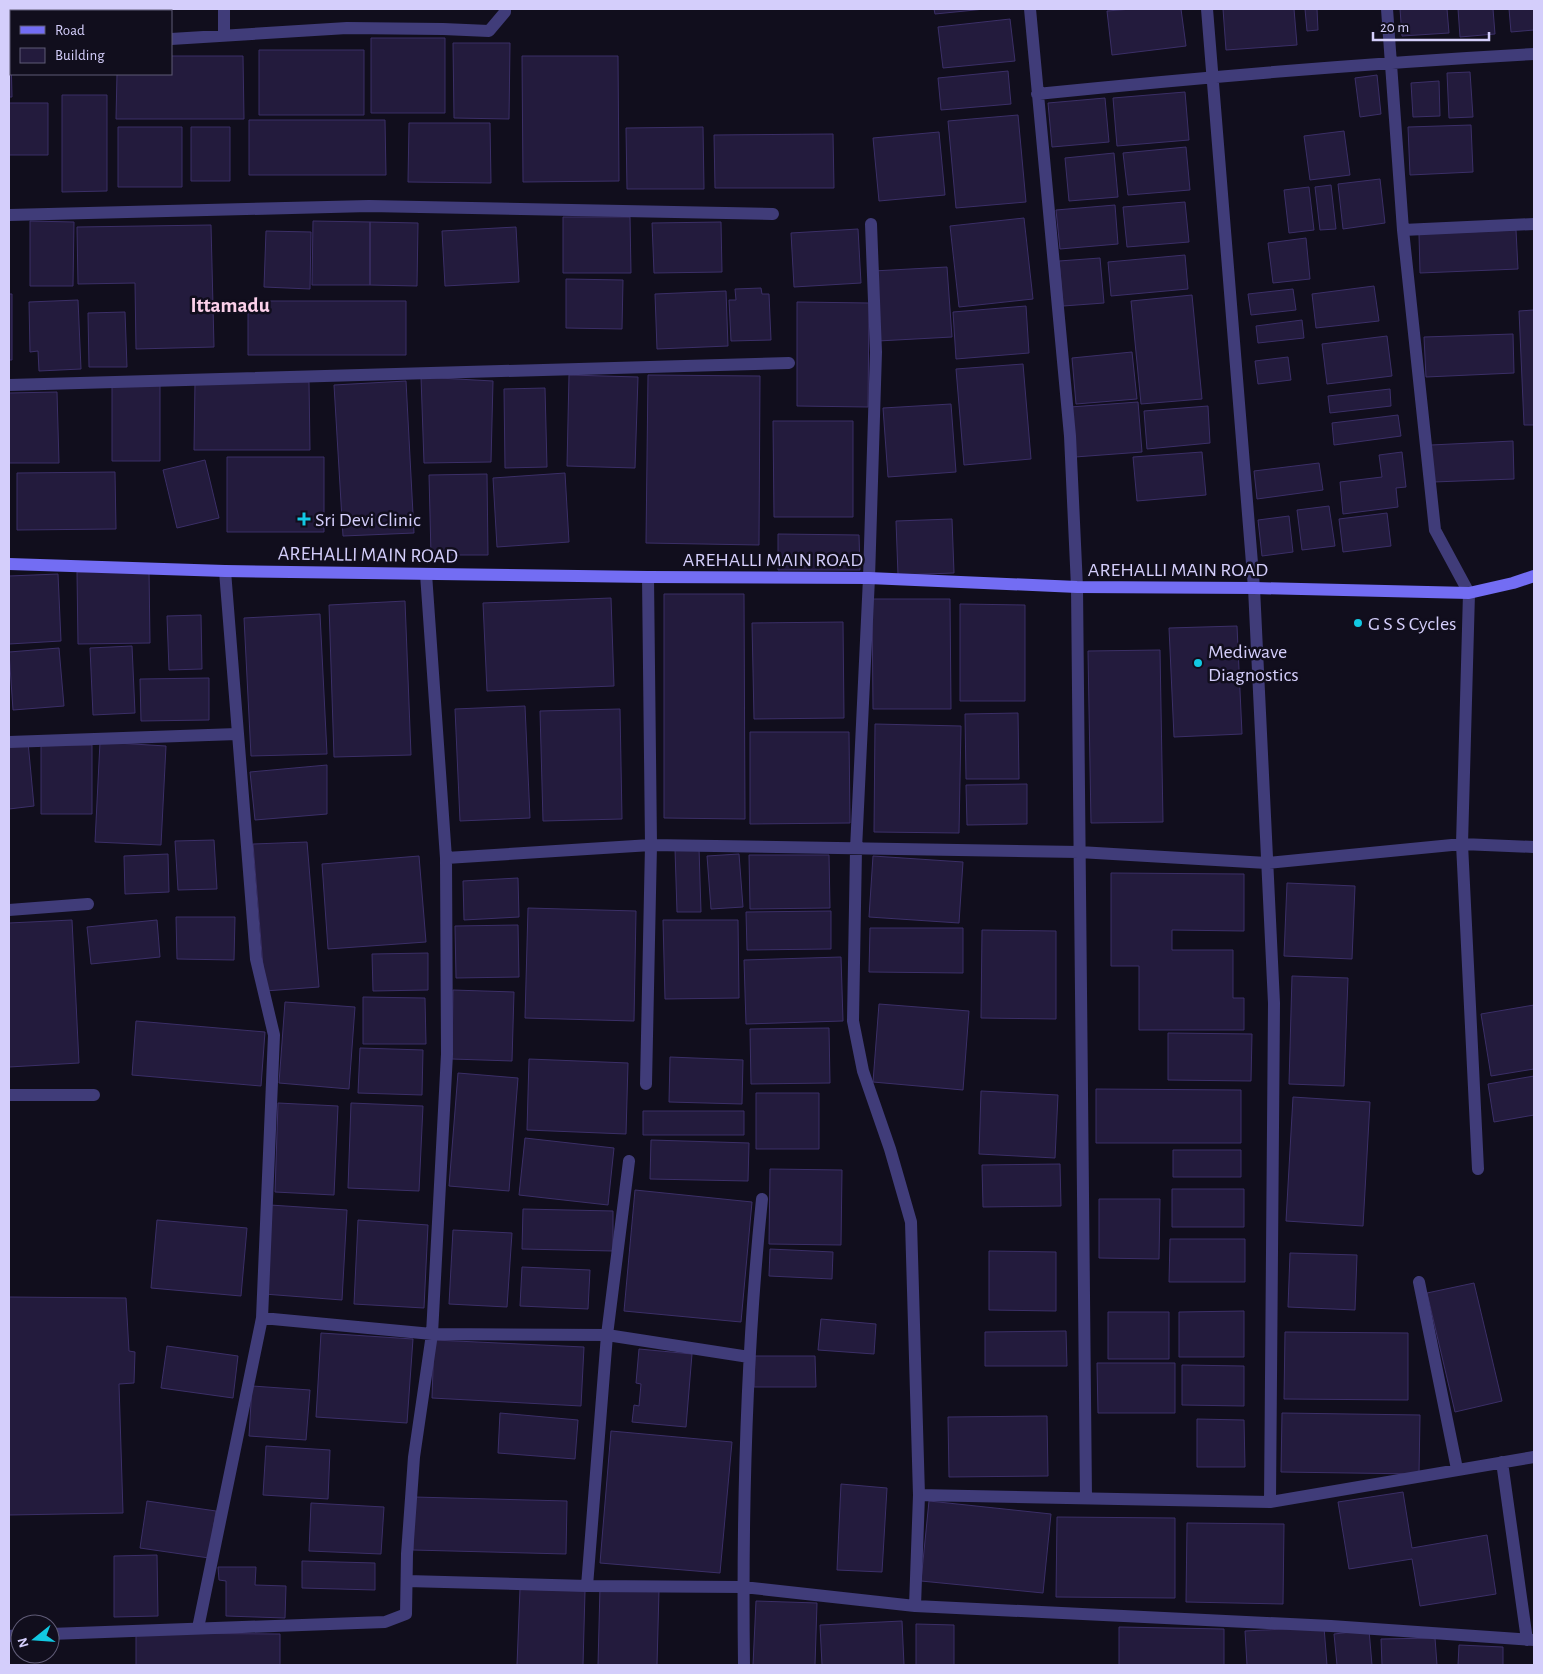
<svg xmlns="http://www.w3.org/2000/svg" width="1543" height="1674" font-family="'Alegreya Sans',sans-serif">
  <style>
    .building { fill: #231b3d; stroke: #3b2f67 }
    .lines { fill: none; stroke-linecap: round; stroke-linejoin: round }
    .street { stroke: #403c79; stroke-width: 12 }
    .secondary { stroke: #736df3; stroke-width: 12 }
    .poi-dot { fill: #12c9e3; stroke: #110e1d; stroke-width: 2 }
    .labels { text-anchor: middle; stroke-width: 5; stroke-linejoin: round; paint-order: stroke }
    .poi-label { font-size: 20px; fill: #d4cefb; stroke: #110e1d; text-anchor: start }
    .street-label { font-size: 20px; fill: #d4cefb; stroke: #110e1d }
    .neighbourhood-label { font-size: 21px; font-weight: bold; fill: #fbd0ea; stroke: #110e1d }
  </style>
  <rect width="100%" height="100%" fill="#110e1d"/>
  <path class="building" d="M 9,9 L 152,9 L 152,11 L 11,11 L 11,30 L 9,30 Z
    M 934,9 L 985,9 L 935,14 Z
    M 1132,9 L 1181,9 L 1186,46 L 1112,55 L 1107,11 Z
    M 1223,9 L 1294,9 L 1297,45 L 1226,50 Z
    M 1305,9 L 1317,9 L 1318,30 L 1307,31 Z
    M 1400,9 L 1447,9 L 1449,33 L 1402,36 Z
    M 1458,9 L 1493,9 L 1495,34 L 1460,37 Z
    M 1509,9 L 1534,9 L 1534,30 L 1511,32 Z
    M 1010,19 L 1015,61 L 943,68 L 938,27 Z
    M 371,38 L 445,38 L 445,113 L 371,113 Z
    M 453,43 L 510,43 L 509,119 L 454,118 Z
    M 259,50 L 364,50 L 364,115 L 259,115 Z
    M 9,55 L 11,55 L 12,97 L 9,97 Z
    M 171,56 L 243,56 L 244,119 L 116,119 L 117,74 L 171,74 Z
    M 522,56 L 618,56 L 619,181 L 523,182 Z
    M 1008,71 L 1011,104 L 941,110 L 938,78 Z
    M 1470,72 L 1473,117 L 1449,118 L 1447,73 Z
    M 1377,75 L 1381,114 L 1360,117 L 1355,78 Z
    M 1439,81 L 1440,116 L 1413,117 L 1411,83 Z
    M 1185,92 L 1189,140 L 1117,146 L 1113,98 Z
    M 62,95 L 107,95 L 107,191 L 62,192 Z
    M 1105,98 L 1109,142 L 1052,147 L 1048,103 Z
    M 9,103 L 48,103 L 48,155 L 9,155 Z
    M 1018,115 L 1026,202 L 956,208 L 948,121 Z
    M 249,120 L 385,120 L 386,175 L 249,175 Z
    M 409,123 L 490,123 L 491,183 L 408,182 Z
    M 1471,125 L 1473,172 L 1410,175 L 1408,127 Z
    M 118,127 L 182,127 L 182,187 L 118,187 Z
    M 191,127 L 230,127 L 230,181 L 191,181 Z
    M 703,127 L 704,189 L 627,189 L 626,128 Z
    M 1344,131 L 1350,175 L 1310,180 L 1304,136 Z
    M 939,132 L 945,195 L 879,201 L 873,138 Z
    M 833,134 L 834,188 L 715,188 L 714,135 Z
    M 1186,147 L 1190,190 L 1128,195 L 1123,153 Z
    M 1114,153 L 1118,197 L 1069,201 L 1065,158 Z
    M 1380,179 L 1385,223 L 1343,229 L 1338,184 Z
    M 1331,185 L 1336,229 L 1320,230 L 1315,187 Z
    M 1309,187 L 1314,230 L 1289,233 L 1284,190 Z
    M 1185,202 L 1189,242 L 1127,247 L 1123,207 Z
    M 1115,205 L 1118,244 L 1060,249 L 1056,210 Z
    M 563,217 L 630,217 L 631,273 L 563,273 Z
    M 1024,218 L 1033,299 L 959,307 L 950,226 Z
    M 30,221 L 74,222 L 73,286 L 30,286 Z
    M 313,221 L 370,222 L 370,285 L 312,285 Z
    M 370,222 L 418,223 L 417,286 L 370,285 Z
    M 721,222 L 722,272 L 654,273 L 652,223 Z
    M 211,225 L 214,347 L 136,349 L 135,283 L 78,284 L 77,227 Z
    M 516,227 L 519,282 L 445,286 L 442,231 Z
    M 858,229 L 861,283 L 794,287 L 791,233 Z
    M 1516,230 L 1518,269 L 1420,273 L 1419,234 Z
    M 266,231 L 311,232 L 310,289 L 264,287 Z
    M 1306,238 L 1310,279 L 1273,283 L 1268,243 Z
    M 1185,255 L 1188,289 L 1111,296 L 1108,262 Z
    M 1100,258 L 1104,303 L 1063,306 L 1059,261 Z
    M 947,267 L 952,337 L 878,341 L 873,271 Z
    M 566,279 L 623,280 L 622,329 L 566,328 Z
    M 1374,286 L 1379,321 L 1316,328 L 1312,294 Z
    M 761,288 L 762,294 L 769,294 L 771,340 L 731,341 L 729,300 L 736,300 L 735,289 Z
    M 1293,289 L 1296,310 L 1251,315 L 1248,294 Z
    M 726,291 L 728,346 L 657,349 L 655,294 Z
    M 9,294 L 12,294 L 12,360 L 9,360 Z
    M 1192,295 L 1202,399 L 1141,404 L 1131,301 Z
    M 78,300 L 81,369 L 39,371 L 38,351 L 30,352 L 29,302 Z
    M 248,301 L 406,301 L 406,355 L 248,355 Z
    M 797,302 L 869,303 L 868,407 L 797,406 Z
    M 1026,306 L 1029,353 L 956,359 L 953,312 Z
    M 1534,310 L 1534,425 L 1524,425 L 1519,311 Z
    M 125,312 L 127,367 L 89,367 L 88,313 Z
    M 1302,320 L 1304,338 L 1258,343 L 1256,326 Z
    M 1513,334 L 1514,373 L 1426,377 L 1424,337 Z
    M 1387,336 L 1392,376 L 1327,384 L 1322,344 Z
    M 1132,352 L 1137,399 L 1076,404 L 1072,358 Z
    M 1288,357 L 1291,380 L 1258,384 L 1255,361 Z
    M 1023,364 L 1031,459 L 964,465 L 956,369 Z
    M 569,375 L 638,377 L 635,468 L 567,466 Z
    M 648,375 L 760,376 L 759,545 L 646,543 Z
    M 421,377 L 493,381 L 491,462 L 424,463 Z
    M 406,381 L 414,533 L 343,536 L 334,385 Z
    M 195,382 L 309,382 L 310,450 L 194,450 Z
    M 112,383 L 160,383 L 160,461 L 112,461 Z
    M 545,388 L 547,467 L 505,468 L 504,389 Z
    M 1390,389 L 1391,406 L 1330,413 L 1328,396 Z
    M 57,392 L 59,463 L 9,463 L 9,393 Z
    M 1138,402 L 1142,452 L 1075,457 L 1070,407 Z
    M 951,404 L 956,472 L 888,477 L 883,408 Z
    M 1208,406 L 1210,443 L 1147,449 L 1144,411 Z
    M 1398,415 L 1401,436 L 1334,445 L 1332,423 Z
    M 773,421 L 853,421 L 853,517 L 774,517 Z
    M 1513,441 L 1514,479 L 1433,482 L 1431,445 Z
    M 1202,452 L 1206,495 L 1137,501 L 1133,457 Z
    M 1402,452 L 1406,487 L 1396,488 L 1398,507 L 1343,514 L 1340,482 L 1382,477 L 1379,455 Z
    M 227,457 L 324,457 L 324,532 L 227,532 Z
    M 205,460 L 219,518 L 177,528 L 163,470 Z
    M 1319,463 L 1323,490 L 1257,499 L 1254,471 Z
    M 115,472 L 116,529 L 17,530 L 17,473 Z
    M 565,473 L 569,542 L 497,547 L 493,478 Z
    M 487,474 L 488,555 L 431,555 L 429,475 Z
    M 1329,506 L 1335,546 L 1302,550 L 1297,510 Z
    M 1387,513 L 1391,546 L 1343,552 L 1339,519 Z
    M 1289,516 L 1293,552 L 1262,556 L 1258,520 Z
    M 952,519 L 954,573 L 898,575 L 896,521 Z
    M 778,534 L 859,535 L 860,570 L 778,570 Z
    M 149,570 L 150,643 L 78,644 L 77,572 Z
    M 58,574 L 61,641 L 9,644 L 9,576 Z
    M 664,594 L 744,594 L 745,819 L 664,818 Z
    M 611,598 L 614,686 L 487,691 L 483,603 Z
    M 872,599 L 950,599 L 951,709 L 873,709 Z
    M 405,601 L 411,755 L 334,757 L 329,605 Z
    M 960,604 L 1025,605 L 1025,701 L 960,701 Z
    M 320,614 L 327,754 L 251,756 L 244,618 Z
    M 201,615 L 202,669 L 169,670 L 167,616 Z
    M 843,622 L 844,718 L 754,719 L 752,623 Z
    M 1237,626 L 1242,734 L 1174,737 L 1169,628 Z
    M 132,646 L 135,713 L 93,715 L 90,648 Z
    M 59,648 L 64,706 L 13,710 L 9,652 Z
    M 1160,650 L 1163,822 L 1091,823 L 1088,651 Z
    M 209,678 L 209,720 L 141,721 L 140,679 Z
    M 525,706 L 530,818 L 460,821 L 455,709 Z
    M 620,709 L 622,819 L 543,821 L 540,711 Z
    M 1018,713 L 1019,779 L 966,779 L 965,714 Z
    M 875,724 L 961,726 L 959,833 L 874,832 Z
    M 750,732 L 849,732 L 850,823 L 750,824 Z
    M 28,742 L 34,806 L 9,809 L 9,744 Z
    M 100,742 L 166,746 L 161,845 L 95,842 Z
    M 41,745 L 92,745 L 92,814 L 41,814 Z
    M 327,765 L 327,814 L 255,820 L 250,772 Z
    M 1027,784 L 1027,824 L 967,825 L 966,785 Z
    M 214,840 L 217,889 L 178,890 L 175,841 Z
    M 307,842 L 319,987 L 265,991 L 253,844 Z
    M 699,848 L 701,912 L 677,912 L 675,849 Z
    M 168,854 L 169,892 L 125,894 L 124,856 Z
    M 739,854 L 743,907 L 711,909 L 707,856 Z
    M 749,855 L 829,855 L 830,908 L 750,909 Z
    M 419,856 L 426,942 L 328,949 L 322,864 Z
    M 873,856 L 963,862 L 959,923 L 869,917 Z
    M 1111,873 L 1244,874 L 1244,931 L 1172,930 L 1172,950 L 1233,950 L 1233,998 L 1244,998 L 1244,1030 L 1139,1030 L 1139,966 L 1111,966 Z
    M 518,878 L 519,917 L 464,920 L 463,881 Z
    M 1287,883 L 1355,886 L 1352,959 L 1284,956 Z
    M 528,908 L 636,911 L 634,1021 L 525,1018 Z
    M 831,911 L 831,949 L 747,950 L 746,912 Z
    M 176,917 L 235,917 L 234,960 L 177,959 Z
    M 72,920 L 79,1063 L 9,1067 L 9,923 Z
    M 157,920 L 160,957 L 91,964 L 87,927 Z
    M 663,920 L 738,920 L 739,998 L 665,999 Z
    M 518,925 L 519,977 L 456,978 L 455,926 Z
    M 870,928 L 963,928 L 963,973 L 869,972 Z
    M 982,930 L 1056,931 L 1056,1019 L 981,1018 Z
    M 428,953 L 428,990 L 373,991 L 372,954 Z
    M 841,957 L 843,1021 L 746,1024 L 744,960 Z
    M 1292,976 L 1348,978 L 1344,1086 L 1289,1084 Z
    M 453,990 L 514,992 L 512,1061 L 452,1059 Z
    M 363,997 L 425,998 L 426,1044 L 363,1044 Z
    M 285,1002 L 355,1007 L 349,1089 L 279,1083 Z
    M 879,1004 L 969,1011 L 963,1090 L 873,1082 Z
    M 1534,1005 L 1534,1069 L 1491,1076 L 1481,1014 Z
    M 136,1021 L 265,1032 L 261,1086 L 132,1075 Z
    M 829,1028 L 830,1083 L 751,1084 L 750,1029 Z
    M 1168,1033 L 1252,1034 L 1251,1081 L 1168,1080 Z
    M 360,1048 L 423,1050 L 422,1095 L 358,1093 Z
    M 670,1057 L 743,1060 L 742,1104 L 669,1102 Z
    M 529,1059 L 628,1063 L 626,1134 L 527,1130 Z
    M 458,1073 L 518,1078 L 509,1191 L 449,1186 Z
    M 1534,1076 L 1534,1115 L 1494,1122 L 1488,1084 Z
    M 1096,1089 L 1241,1090 L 1241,1143 L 1096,1143 Z
    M 981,1091 L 1058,1095 L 1055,1158 L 979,1154 Z
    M 756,1093 L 819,1093 L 819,1149 L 756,1149 Z
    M 1293,1097 L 1370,1102 L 1363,1226 L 1286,1221 Z
    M 278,1103 L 338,1106 L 334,1195 L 275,1192 Z
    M 351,1103 L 423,1106 L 419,1191 L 348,1188 Z
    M 643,1111 L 744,1111 L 744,1135 L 643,1135 Z
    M 525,1138 L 614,1148 L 608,1205 L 519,1195 Z
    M 651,1140 L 749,1143 L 748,1181 L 650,1179 Z
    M 1173,1150 L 1241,1150 L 1241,1177 L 1173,1177 Z
    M 1060,1164 L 1061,1206 L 983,1207 L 982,1165 Z
    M 770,1169 L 842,1170 L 841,1245 L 769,1244 Z
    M 1172,1189 L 1244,1189 L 1244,1227 L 1172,1227 Z
    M 635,1190 L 752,1202 L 741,1322 L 624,1311 Z
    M 1099,1199 L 1160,1199 L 1159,1259 L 1099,1258 Z
    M 270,1205 L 347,1210 L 342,1300 L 264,1294 Z
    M 523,1209 L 613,1211 L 613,1251 L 522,1249 Z
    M 157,1220 L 247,1228 L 241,1296 L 151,1288 Z
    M 358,1220 L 428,1225 L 424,1308 L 354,1304 Z
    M 453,1230 L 512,1233 L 507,1307 L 449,1304 Z
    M 1170,1239 L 1245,1239 L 1245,1282 L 1169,1282 Z
    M 770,1249 L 833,1252 L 832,1279 L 769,1276 Z
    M 989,1251 L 1056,1252 L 1056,1311 L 989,1310 Z
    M 1290,1253 L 1357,1255 L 1355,1310 L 1288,1307 Z
    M 522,1267 L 590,1270 L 588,1309 L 520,1306 Z
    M 1474,1283 L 1502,1401 L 1455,1412 L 1427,1293 Z
    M 9,1297 L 126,1298 L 129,1351 L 135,1352 L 134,1383 L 119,1384 L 123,1513 L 9,1515 Z
    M 1244,1311 L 1244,1357 L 1179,1357 L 1179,1312 Z
    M 1108,1312 L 1169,1312 L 1169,1359 L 1108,1359 Z
    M 821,1319 L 876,1324 L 874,1354 L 818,1350 Z
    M 1066,1331 L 1067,1366 L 985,1366 L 985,1332 Z
    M 1285,1332 L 1408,1333 L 1408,1400 L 1284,1399 Z
    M 321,1333 L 413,1339 L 407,1423 L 316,1417 Z
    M 434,1340 L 584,1347 L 581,1406 L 432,1398 Z
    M 167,1346 L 238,1356 L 233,1398 L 161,1388 Z
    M 639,1349 L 692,1354 L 686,1427 L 632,1422 L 634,1405 L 639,1406 L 641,1384 L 636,1383 Z
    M 755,1356 L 815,1356 L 816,1387 L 754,1387 Z
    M 1097,1363 L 1175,1363 L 1175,1413 L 1098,1413 Z
    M 1182,1365 L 1244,1366 L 1244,1406 L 1182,1405 Z
    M 252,1386 L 310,1390 L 306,1440 L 249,1436 Z
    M 500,1413 L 578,1420 L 575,1459 L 498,1453 Z
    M 1282,1413 L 1420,1415 L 1419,1474 L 1281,1472 Z
    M 1047,1416 L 1048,1476 L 949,1477 L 948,1417 Z
    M 1197,1419 L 1244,1420 L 1245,1467 L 1197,1467 Z
    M 611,1431 L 732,1442 L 720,1573 L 600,1563 Z
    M 266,1446 L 330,1450 L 328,1499 L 263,1495 Z
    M 841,1484 L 887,1488 L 882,1572 L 837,1570 Z
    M 1403,1492 L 1412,1548 L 1487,1535 L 1496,1594 L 1420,1606 L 1412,1559 L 1349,1569 L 1338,1502 Z
    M 414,1497 L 567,1501 L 566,1554 L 413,1550 Z
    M 147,1501 L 216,1511 L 209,1558 L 140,1548 Z
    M 929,1501 L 1051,1514 L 1043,1593 L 921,1581 Z
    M 311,1503 L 384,1507 L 381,1554 L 309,1551 Z
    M 1057,1517 L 1175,1518 L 1175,1598 L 1056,1597 Z
    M 1187,1523 L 1284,1524 L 1283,1604 L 1186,1602 Z
    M 157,1555 L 158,1616 L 114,1617 L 114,1556 Z
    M 302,1561 L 375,1563 L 375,1590 L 302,1588 Z
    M 218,1567 L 256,1567 L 255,1585 L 286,1586 L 285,1618 L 226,1616 L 226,1581 L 219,1580 Z
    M 600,1587 L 659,1590 L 657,1665 L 598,1665 Z
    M 520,1589 L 585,1591 L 583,1665 L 517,1665 Z
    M 756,1601 L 817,1603 L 815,1665 L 753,1665 Z
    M 902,1621 L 904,1665 L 822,1665 L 820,1625 Z
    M 916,1624 L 954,1625 L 954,1665 L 916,1665 Z
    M 1119,1627 L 1224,1629 L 1224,1665 L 1119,1665 Z
    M 1324,1627 L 1327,1665 L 1247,1665 L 1245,1631 Z
    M 1369,1630 L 1372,1665 L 1337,1665 L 1334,1634 Z
    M 136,1633 L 280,1634 L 280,1665 L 136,1665 Z
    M 1435,1638 L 1437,1665 L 1382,1665 L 1381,1639 Z
    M 1459,1645 L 1503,1647 L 1503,1665 L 1458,1665 Z"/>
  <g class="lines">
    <path class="street" d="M 224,9 L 224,36
      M 1030,9 L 1070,436 L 1077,587 L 1086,1498
      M 1207,9 L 1254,588 L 1274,1003 L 1270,1502
      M 1387,9 L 1403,230 L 1435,530 L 1469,593 L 1462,844 L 1478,1169
      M 171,39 L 347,28 L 443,29 L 489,31 L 505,12 L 505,9
      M 9,42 L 11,42
      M 1037,94 C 1203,77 1368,63 1534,54
      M 9,215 L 369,206 L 773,214
      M 871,224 L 876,352 L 869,578 L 856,849 L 853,1021 L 863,1071 L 890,1149 L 911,1222 L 919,1495 L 915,1606
      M 1403,230 L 1534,224
      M 9,385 L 789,363
      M 9,742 L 237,734
      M 446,858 L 651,845 L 1079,852 L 1267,863 L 1462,844 L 1534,847
      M 9,910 L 88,904
      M 646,1084 L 651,845 L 648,577
      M 9,1095 L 94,1095
      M 1419,1282 L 1457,1469
      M 262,1318 L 432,1334 L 607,1335 L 749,1357
      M 1502,1462 L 1527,1640
      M 919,1495 L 1270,1502 L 1534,1457
      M 407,1581 L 587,1586 L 743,1587 L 915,1606 L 1331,1626 L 1534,1640
      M 587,1586 L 607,1335 L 629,1161
      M 198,1628 L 262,1318 L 274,1035 L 256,959 L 225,571
      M 50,1634 L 385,1622 L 406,1614 L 407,1554 L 414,1457 L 432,1334 L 447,1054 L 446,858 L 426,574
      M 9,1636 L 20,1635
      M 744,1665 C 742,1510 746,1354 762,1199"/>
    <path class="secondary" d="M 9,564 L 225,571 L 648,577 L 869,578 L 1077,587 L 1254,588 L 1469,593 L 1513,583 L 1534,576"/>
  </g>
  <g class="poi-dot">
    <path d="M301.5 511.5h5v5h5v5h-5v5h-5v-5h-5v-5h5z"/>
    <circle cx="1358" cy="623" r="5"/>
    <circle cx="1198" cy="663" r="5"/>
  </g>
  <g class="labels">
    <g class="poi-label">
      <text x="315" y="526">Sri Devi Clinic</text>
      <text x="1368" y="630">G S S Cycles</text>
      <text x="1208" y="658">Mediwave<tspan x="1208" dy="23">Diagnostics</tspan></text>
    </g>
    <g class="street-label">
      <text transform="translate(368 554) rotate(1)" y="7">AREHALLI MAIN ROAD</text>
      <text x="773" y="566">AREHALLI MAIN ROAD</text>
      <text x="1178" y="576">AREHALLI MAIN ROAD</text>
    </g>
    <g class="neighbourhood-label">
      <text x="230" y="312">Ittamadu</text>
    </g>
  </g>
  <rect width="1543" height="1674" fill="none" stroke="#d4cefb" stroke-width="20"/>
  <rect x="10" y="10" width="162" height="65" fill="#110e1d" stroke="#5f5b76"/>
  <rect x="20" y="26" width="25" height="8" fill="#736df3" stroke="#5f5b76"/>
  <text x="55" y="35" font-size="15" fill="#d4cefb">Road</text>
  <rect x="20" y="48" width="25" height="15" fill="#231b3d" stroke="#5f5b76"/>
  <text x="55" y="60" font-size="15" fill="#d4cefb">Building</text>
  <g transform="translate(35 1639) rotate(253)"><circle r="24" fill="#110e1d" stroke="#5f5b76"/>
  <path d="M0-4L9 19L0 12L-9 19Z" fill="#12c9e3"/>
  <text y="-8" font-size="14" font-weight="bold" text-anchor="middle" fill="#d4cefb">N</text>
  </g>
  <path d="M1373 32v8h116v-8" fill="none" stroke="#d4cefb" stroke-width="2.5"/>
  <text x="1380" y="32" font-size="15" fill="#d4cefb" stroke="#110e1d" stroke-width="4" paint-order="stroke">20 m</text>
</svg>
